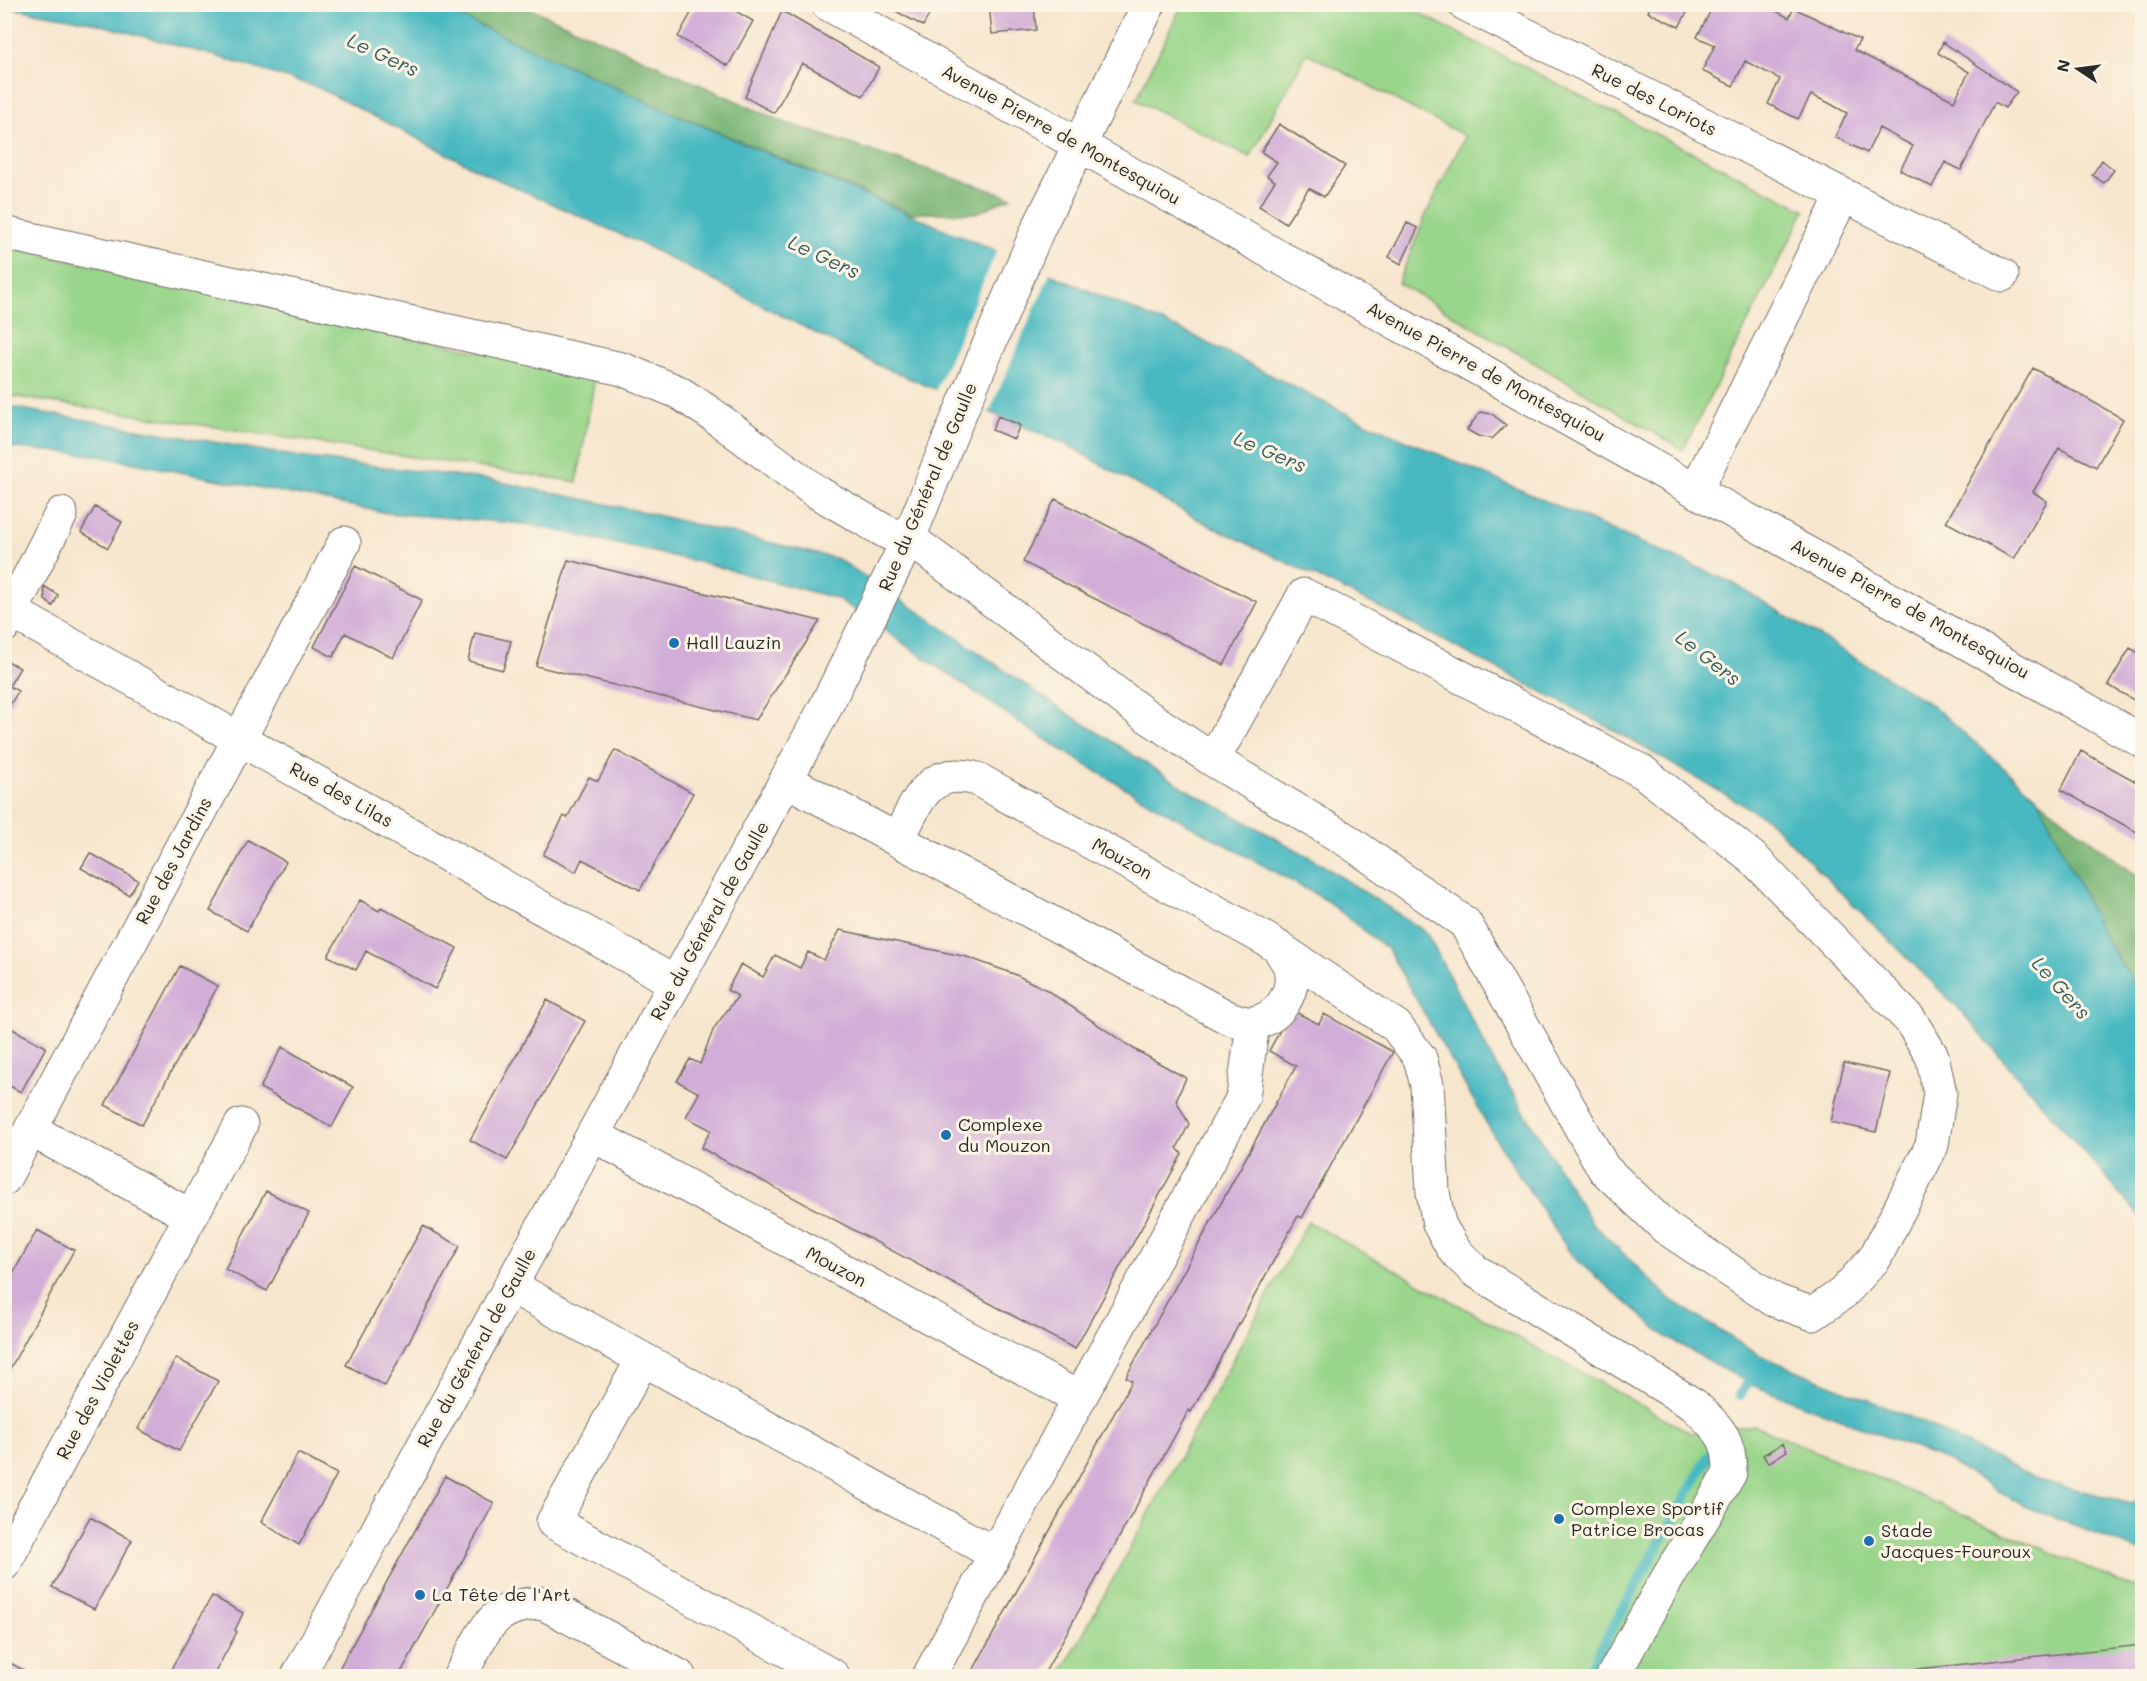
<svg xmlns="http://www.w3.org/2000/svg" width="2147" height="1681" font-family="Mali,sans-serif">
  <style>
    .green { fill: #99d58a; stroke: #62805a; stroke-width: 1.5 }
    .forest { fill: #7ab676; stroke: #527050; stroke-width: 1.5 }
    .water { fill: #4ab9c1; stroke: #3a7276; stroke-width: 1.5 }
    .pier { fill: #f7e6ce }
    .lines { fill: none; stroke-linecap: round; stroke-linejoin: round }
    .stream { stroke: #4ab9c1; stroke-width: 10 }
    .building { fill: #d1aed7 }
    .minor-casing { stroke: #726c64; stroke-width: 35 }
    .minor { stroke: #fff; stroke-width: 33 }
    .poi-dot { fill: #1f6fb2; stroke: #fcf5e5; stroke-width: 2 }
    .labels { text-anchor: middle; stroke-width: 6; stroke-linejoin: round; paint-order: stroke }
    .street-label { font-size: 18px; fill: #2b2b2b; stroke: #fcf5e5 }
    .poi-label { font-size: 18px; fill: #2b2b2b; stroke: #fcf5e5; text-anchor: start }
    .water-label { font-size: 20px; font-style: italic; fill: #365d60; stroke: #fcf5e5 }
  </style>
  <rect width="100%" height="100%" fill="#fcf5e5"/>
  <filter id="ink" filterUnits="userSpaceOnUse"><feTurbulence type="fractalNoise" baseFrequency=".0167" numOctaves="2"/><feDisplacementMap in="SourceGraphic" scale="12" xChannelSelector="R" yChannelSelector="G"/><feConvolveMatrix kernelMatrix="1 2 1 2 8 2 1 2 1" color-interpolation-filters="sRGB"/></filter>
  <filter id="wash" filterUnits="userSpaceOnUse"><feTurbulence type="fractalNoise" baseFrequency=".008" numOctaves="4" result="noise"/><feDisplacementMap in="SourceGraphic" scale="24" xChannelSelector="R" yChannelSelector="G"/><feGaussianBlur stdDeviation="1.35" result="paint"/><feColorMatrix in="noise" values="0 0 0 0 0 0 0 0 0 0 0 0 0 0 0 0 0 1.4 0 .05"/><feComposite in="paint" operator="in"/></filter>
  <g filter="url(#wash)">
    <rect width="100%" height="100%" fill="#f7e6ce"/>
    <path class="green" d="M 1182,5 L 1403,5 L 1805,210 L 1683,450 L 1398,283 L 1428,210 L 1465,136 L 1307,53 L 1250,157 L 1136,100 Z
      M 4,246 L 595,377 L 577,482 L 5,395 Z
      M 1308,1222 L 1691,1433 L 1754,1425 L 2142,1591 L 2142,1676 L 1060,1676 Z"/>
    <path class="forest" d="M 435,5 L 523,5 L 783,122 L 1012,197 L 976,213 L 911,213 L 654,105 Z
      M 2038,799 L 2138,877 L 2142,884 L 2142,995 L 2103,936 Z"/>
    <path class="water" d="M 4,5 L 435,5 L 654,105 L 1190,334 L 1351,416 L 1731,582 L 1932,705 L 2038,798 L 2103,936 L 2142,995 L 2142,1219 L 1958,1008 L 1766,818 L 1603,724 L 1391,613 L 1201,521 L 1067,445 L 878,365 L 642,244 L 490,176 L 319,88 L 219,57 L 87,21 L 5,7 Z
      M 4,406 L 300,457 L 491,480 L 644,512 L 838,559 L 921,613 L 1064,711 L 1188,790 L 1315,860 L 1426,932 L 1495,1064 L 1592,1223 L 1671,1300 L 1757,1354 L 1922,1422 L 2039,1480 L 2131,1503 L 2142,1498 L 2142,1552 L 2026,1507 L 1944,1459 L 1752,1385 L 1666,1337 L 1573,1257 L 1498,1143 L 1388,950 L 1326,900 L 1168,813 L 1086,765 L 1026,727 L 838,599 L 708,564 L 527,524 L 387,513 L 94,455 L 5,447 Z"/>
    <path class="pier" d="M 998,248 L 1051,271 L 988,415 L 935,392 Z"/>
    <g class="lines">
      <path class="stream" d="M 1740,1395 L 1753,1371
        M 1586,1675 L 1709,1455"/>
    </g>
    <g id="blocks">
      <path class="building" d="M 696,4 L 723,4 L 753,21 L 728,66 L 678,37 Z
        M 883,4 L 935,4 L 923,26 Z
        M 989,4 L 1034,4 L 1036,30 L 992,34 Z
        M 1695,4 L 1763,4 L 1789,18 L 1794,8 L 1860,40 L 1854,50 L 1954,101 L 1969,72 L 1938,53 L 1943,42 L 2017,92 L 2005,108 L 1995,102 L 1961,170 L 1945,162 L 1932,187 L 1900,170 L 1913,146 L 1879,128 L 1867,153 L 1835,137 L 1847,113 L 1827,102 L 1811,95 L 1798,119 L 1768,104 L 1780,79 L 1745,61 L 1733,86 L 1702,71 L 1715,45 L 1697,37 L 1710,12 Z
        M 1651,5 L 1691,5 L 1679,27 L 1648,12 Z
        M 782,11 L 879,67 L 863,96 L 802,63 L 774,113 L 745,97 Z
        M 1279,124 L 1345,166 L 1324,197 L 1309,188 L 1286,223 L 1259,206 L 1275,181 L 1267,176 L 1277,162 L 1261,152 Z
        M 2102,160 L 2114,170 L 2104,183 L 2092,175 Z
        M 1407,223 L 1418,228 L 1401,264 L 1389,257 Z
        M 2033,368 L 2123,419 L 2096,467 L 2059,448 L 2033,492 L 2047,501 L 2014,559 L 1946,522 Z
        M 1480,412 L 1492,414 L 1506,425 L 1492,439 L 1478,436 L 1467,430 Z
        M 998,416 L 1020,425 L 1014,439 L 992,430 Z
        M 1055,499 L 1257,602 L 1224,665 L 1023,562 Z
        M 95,507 L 122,522 L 108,548 L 81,532 Z
        M 568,560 L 820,621 L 756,720 L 536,666 Z
        M 355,566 L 422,600 L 393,658 L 345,633 L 333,657 L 314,647 Z
        M 44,586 L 58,595 L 53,606 L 45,600 Z
        M 475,633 L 511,641 L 503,670 L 468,661 Z
        M 2130,648 L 2142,655 L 2142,705 L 2108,685 Z
        M 4,659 L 20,668 L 9,686 L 18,691 L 4,716 Z
        M 615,750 L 693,793 L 640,890 L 582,859 L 576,872 L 543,855 L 564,816 L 567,818 L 589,777 L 598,781 Z
        M 2081,751 L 2142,785 L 2142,835 L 2061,790 Z
        M 248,840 L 286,862 L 247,931 L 210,911 Z
        M 90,853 L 138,880 L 129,895 L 81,868 Z
        M 360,900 L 379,911 L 381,907 L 457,948 L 435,989 L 366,951 L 356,970 L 328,956 Z
        M 840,930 L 967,957 L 1014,974 L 1045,989 L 1134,1049 L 1186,1078 L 1176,1100 L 1189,1124 L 1177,1148 L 1182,1154 L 1075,1349 L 701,1148 L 711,1130 L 686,1117 L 699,1093 L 677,1081 L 690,1059 L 700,1064 L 714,1028 L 738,996 L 727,990 L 741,964 L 763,977 L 775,955 L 800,968 L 808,952 L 824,960 Z
        M 180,966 L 218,986 L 142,1125 L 105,1105 Z
        M 547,1000 L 585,1021 L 507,1160 L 470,1140 Z
        M 1291,1010 L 1319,1024 L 1324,1014 L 1393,1052 L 1302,1218 L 1298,1216 L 1191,1412 L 1189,1410 L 1043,1676 L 970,1676 L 1132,1381 L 1126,1377 L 1296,1066 L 1269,1051 Z
        M 5,1025 L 46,1047 L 21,1092 L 4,1083 Z
        M 282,1047 L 353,1087 L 332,1127 L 260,1088 Z
        M 1844,1063 L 1890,1073 L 1876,1132 L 1831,1122 Z
        M 266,1191 L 309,1213 L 267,1291 L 225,1269 Z
        M 423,1226 L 460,1246 L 385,1386 L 346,1365 Z
        M 37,1230 L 74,1250 L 4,1380 L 4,1290 Z
        M 176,1358 L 218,1381 L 179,1451 L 138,1429 Z
        M 1783,1443 L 1787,1451 L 1768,1463 L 1763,1455 Z
        M 298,1453 L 337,1474 L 299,1545 L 261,1522 Z
        M 445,1476 L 494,1503 L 399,1676 L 335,1676 Z
        M 90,1517 L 132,1540 L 94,1609 L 52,1587 Z
        M 212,1596 L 243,1613 L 235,1630 L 237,1632 L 213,1676 L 167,1676 Z
        M 2142,1645 L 2142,1676 L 1863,1676 L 1863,1675 Z
        M 10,1663 L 35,1676 L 4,1676 Z"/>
    </g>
  </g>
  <g filter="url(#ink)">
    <use href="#blocks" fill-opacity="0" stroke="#726c64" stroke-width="1.5"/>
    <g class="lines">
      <defs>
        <path id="minor" d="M 828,4 L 2142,741
          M 1465,4 L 2002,275
          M 4,233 L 622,369 L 678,392 L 710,413 L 815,491 L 888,533 L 909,538 L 1144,714 L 1213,760 L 1348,841 L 1465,923 L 1604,1169 L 1666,1228 L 1774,1300 L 1813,1314 L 1843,1293 L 1875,1258 L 1932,1145 L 1940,1093 L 1932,1056 L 1910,1020 L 1753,858 L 1643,772 L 1304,595 L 1213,760
          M 1696,490 L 1843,195
          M 4,610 L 12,612 L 676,983
          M 4,626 L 61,514
          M 786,780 L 1225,1016 C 1234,1020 1243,1024 1253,1023 C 1278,1019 1296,993 1290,968 C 1288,961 1282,954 1278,947
          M 898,839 C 917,803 927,765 977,779 L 1267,940 L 1396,1026 L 1420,1058 L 1427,1085 L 1433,1192 L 1439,1224 L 1454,1250 L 1474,1270 L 1694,1405 C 1719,1430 1730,1436 1730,1473 L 1657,1596 L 1613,1676
          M 593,1135 L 1079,1398
          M 4,1179 L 344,543
          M 191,1216 L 241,1125
          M 511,1286 L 995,1554
          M 643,1359 L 553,1522 L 833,1676
          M 4,1564 L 191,1216 L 31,1130
          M 298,1676 L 823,712 L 909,538 L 952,432 L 1038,229 L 1149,4
          M 460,1676 C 484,1634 487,1605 543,1603 L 679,1676
          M 929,1676 L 1243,1097 L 1253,1023"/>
      </defs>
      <use href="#minor" class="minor-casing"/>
      <use href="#minor" class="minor"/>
    </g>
  </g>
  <g class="poi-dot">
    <circle cx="674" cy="643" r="6"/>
    <circle cx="946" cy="1135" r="6"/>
    <circle cx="1559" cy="1519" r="6"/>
    <circle cx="1869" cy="1541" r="6"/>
    <circle cx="420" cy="1595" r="6"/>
  </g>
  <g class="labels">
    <g class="street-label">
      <text transform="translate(1654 100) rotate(27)" y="6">Rue des Loriots</text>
      <text transform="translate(1061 135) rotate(29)" y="6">Avenue Pierre de Montesquiou</text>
      <text transform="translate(1486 372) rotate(29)" y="6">Avenue Pierre de Montesquiou</text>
      <text transform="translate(928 487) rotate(-67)" y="6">Rue du Général de Gaulle</text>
      <text transform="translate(1910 609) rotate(29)" y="6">Avenue Pierre de Montesquiou</text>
      <text transform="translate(341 795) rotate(29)" y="6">Rue des Lilas</text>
      <text transform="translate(1122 859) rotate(29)" y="6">Mouzon</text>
      <text transform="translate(174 861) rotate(-62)" y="6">Rue des Jardins</text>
      <text transform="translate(710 921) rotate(-61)" y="6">Rue du Général de Gaulle</text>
      <text transform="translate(836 1267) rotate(28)" y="6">Mouzon</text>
      <text transform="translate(477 1348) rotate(-61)" y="6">Rue du Général de Gaulle</text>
      <text transform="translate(98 1390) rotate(-62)" y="6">Rue des Violettes</text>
    </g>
    <g class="poi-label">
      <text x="686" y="649">Hall Lauzin</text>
      <text x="958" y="1131">Complexe<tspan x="958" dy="21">du Mouzon</tspan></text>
      <text x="1571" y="1515">Complexe Sportif<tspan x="1571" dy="21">Patrice Brocas</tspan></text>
      <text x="1881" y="1537">Stade<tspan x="1881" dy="21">Jacques-Fouroux</tspan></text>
      <text x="432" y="1601">La Tête de l'Art</text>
    </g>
    <g class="water-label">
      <text transform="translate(383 55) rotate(25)" y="7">Le Gers</text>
      <text transform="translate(824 257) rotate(25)" y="7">Le Gers</text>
      <text transform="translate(1270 452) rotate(23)" y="7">Le Gers</text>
      <text transform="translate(1708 658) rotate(38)" y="7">Le Gers</text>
      <text transform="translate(2061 988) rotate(48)" y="7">Le Gers</text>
    </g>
  </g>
  <rect width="2147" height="1681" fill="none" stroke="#fcf5e5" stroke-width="24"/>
  <g transform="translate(2078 69) rotate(283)" stroke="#fcf5e5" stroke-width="4.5" paint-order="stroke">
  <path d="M0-4.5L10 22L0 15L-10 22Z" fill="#2b2b2b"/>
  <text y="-9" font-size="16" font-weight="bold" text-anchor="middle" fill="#2b2b2b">N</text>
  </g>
</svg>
